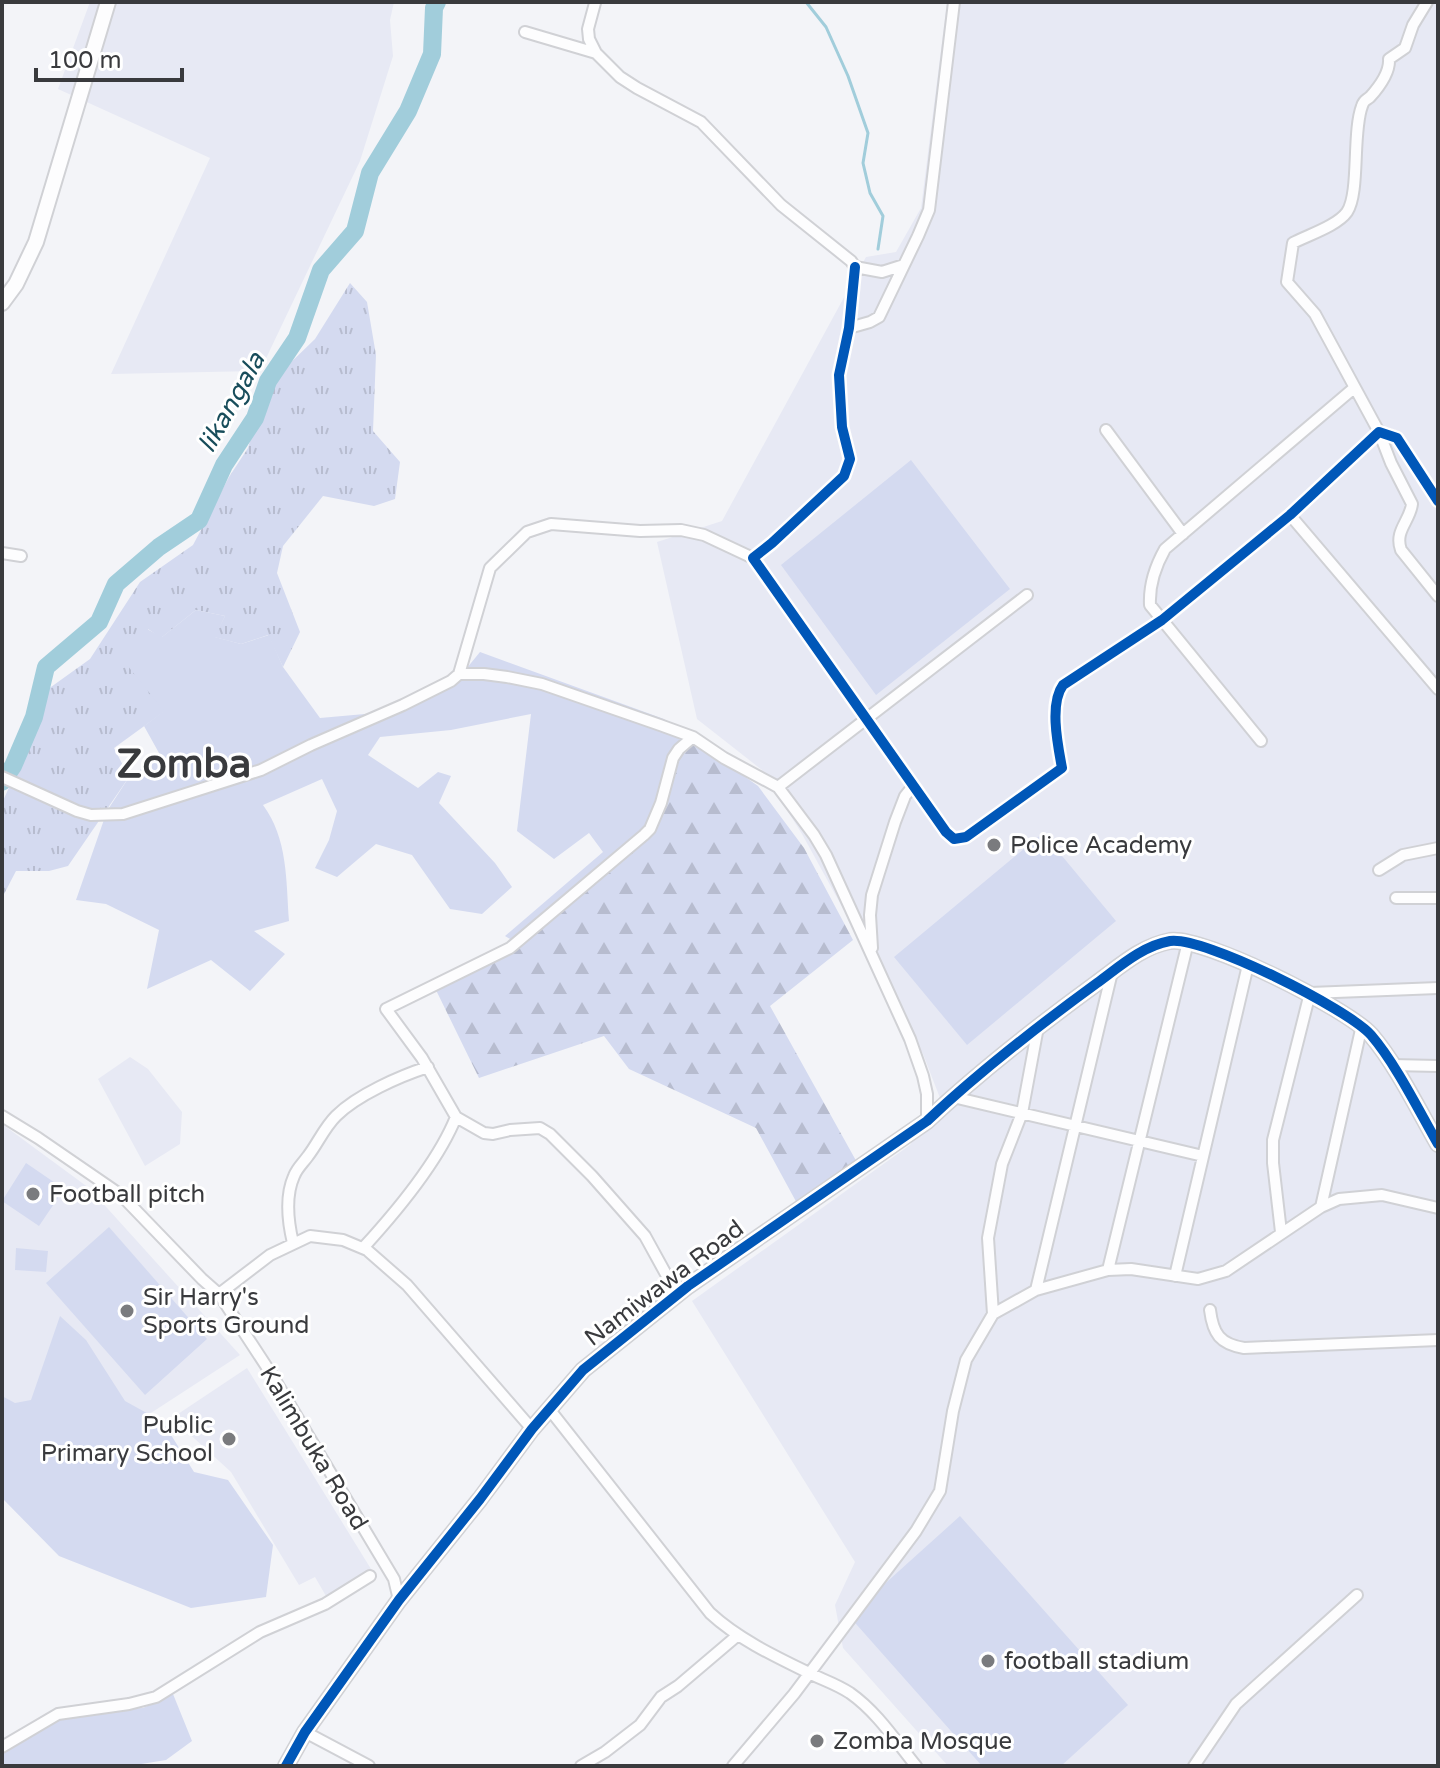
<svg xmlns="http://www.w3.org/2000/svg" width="1440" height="1768" font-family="'Varela Round',sans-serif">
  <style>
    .built { fill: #e7e9f4 }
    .grass { fill: url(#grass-tufts) }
    .forest { fill: url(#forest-firs) }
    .pitch { fill: #d4daf0 }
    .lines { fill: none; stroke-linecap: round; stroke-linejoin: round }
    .stream { stroke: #a1cddb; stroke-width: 3 }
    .river { stroke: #a1cddb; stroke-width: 18 }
    .street-casing { stroke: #d0d1d5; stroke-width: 14 }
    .secondary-casing { stroke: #d0d1d5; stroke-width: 18 }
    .street { stroke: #fdfdfe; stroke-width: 10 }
    .secondary { stroke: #fdfdfe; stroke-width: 14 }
    .cycleway-casing { stroke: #fff; stroke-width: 15 }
    .cycleway { stroke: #0057b8; stroke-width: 10 }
    .poi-dot { fill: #7a7b7e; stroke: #fff; stroke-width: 3 }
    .labels { text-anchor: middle; stroke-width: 6; stroke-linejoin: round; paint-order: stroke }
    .poi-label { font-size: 24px; fill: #393a3d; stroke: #fff; text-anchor: start }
    .street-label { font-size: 24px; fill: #393a3d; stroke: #fff }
    .water-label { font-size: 26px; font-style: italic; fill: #184d5b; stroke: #fff }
    .town-label { font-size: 40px; font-weight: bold; fill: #393a3d; stroke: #fff }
  </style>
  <defs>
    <pattern id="grass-tufts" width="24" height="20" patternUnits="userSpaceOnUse" patternTransform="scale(2)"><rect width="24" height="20" fill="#d4daf0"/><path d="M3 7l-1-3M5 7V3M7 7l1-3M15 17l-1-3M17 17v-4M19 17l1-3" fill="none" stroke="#b7bccf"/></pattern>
    <pattern id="forest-firs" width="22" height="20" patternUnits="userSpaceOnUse" patternTransform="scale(2)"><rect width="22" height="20" fill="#d4daf0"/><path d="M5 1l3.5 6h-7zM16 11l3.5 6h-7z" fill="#b7bccf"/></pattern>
  </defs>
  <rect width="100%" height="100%" fill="#f3f4f8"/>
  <path class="built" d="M 90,2 L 394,2 L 390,20 L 393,56 L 360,161 L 260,371 L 111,374 L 210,158 L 58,89 Z
    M 947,2 L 1437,2 L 1438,4 L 1438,1766 L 948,1766 L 843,1648 L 835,1605 L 855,1562 L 692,1301 L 910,1145 L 940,1098 L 923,1054 L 802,834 L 762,770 L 697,719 L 657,542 L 722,521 L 866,257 L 896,252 L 921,208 Z
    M 130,1057 L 148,1069 L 182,1112 L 180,1144 L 145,1166 L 98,1079 Z
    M 2,1124 L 89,1188 L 240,1355 L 154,1411 L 78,1455 L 2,1474 Z
    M 247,1368 L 371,1569 L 326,1596 L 315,1577 L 299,1585 L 231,1472 L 172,1418 Z"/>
  <path class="grass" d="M 350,283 L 367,302 L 376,355 L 373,431 L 400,462 L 395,499 L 374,506 L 323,496 L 283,546 L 277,573 L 300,632 L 283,667 L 268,635 L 241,644 L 214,637 L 225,616 L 196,610 L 161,638 L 148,629 L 165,711 L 114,748 L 129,777 L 68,866 L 49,871 L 16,871 L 2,898 L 2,803 L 16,772 L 24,759 L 44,692 L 90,659 L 140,582 L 193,545 L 229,477 L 248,448 L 260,407 L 283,370 L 315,339 Z"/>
  <path class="forest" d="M 692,739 L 758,786 L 804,848 L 853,940 L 770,1006 L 859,1166 L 799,1207 L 756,1128 L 629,1069 L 604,1036 L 479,1078 L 434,986 L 520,945 L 575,897 Z"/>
  <path class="pitch" d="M 911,460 L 1010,589 L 876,695 L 781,565 Z
    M 196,610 L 225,616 L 215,637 L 241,644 L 269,635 L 283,667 L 320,718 L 376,713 L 462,674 L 480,652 L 664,719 L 692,739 L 674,763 L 654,834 L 575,897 L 520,945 L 505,936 L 603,852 L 589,833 L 554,859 L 517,831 L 531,714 L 451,730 L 380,737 L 368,755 L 418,788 L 438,772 L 451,776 L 439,803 L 495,863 L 512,887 L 482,914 L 450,909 L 412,855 L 376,844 L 337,877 L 315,868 L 329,840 L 337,811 L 322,779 L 263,805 C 288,839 286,880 289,921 L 254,931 L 285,954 L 250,991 L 211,960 L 147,989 L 159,930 L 106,904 L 76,900 L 107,811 L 129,777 L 139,771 L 159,753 L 144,726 L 164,711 L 127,665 L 147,629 L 162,637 Z
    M 1043,833 L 1116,921 L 967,1045 L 894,957 Z
    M 26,1163 L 64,1189 L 39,1226 L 2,1201 Z
    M 109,1227 L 207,1339 L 145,1395 L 46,1283 Z
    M 16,1248 L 48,1251 L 46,1272 L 15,1270 Z
    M 60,1316 L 86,1340 L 125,1401 L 163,1422 L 194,1472 L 228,1480 L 273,1545 L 266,1597 L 191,1608 L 59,1556 L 2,1498 L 2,1396 L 15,1403 L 31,1400 Z
    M 960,1516 L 1128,1705 L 1061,1766 L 982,1766 L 849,1616 Z
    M 173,1694 L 192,1741 L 166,1760 L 129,1766 L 2,1766 L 2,1745 L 58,1711 L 143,1708 Z"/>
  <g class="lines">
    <path class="stream" d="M 806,2 L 826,27 L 848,76 L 868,133 L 863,163 L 870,193 L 883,216 L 878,249"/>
    <path class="river" d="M 2,782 L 13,766 L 34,717 L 46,667 L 99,622 L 116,584 L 159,547 L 199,520 L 224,465 L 255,418 L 268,381 L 297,338 L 321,270 L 355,231 L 370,173 L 408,111 L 432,54 L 434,8 L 437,2"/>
    <defs>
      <path id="street" d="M 1427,2 L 1413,25 L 1405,48 L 1389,59 C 1390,73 1379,87 1370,97 C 1365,101 1364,100 1362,106 C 1352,132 1360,193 1347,212 C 1337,226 1308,235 1293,243 L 1287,282 L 1315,314 L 1379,432 L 1391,463 L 1412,504 C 1410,521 1394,531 1401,550 L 1438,596
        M 595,3 L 588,29 L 589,39 L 596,53 L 620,77 L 637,88 L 701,122 L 781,205 L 851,261 L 855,267 L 882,272 L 904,265
        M 525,32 L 596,53
        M 855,267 L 849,328 L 839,375 L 842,427 L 850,459 L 844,476 L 772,543 L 753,558 L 946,832 L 954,839 L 966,837 L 1062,768 C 1058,746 1049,704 1063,685 L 1162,620 L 1290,515 L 1379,432 L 1397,438 L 1438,501
        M 849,328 L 870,322 L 879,317 L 918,236 L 929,210 L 954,2
        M 1106,430 L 1183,534
        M 1290,515 L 1438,689
        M 2,553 L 21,556
        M 459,674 L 490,568 L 527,532 L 551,524 L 640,531 L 681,530 L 704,535 L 753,558
        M 1261,741 L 1150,605 C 1149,586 1156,565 1165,549 L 1354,388
        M 2,777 L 77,811 L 91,815 L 123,814 L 261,770 L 311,745 L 403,705 L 451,681 L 459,674 L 484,674 L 507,677 L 542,684 L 660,725 L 693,737 L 724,758 L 778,787 L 814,835 L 826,855 L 910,1039 L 923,1076 L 927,1094 L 927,1121
        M 778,787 L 1027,595
        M 1379,870 L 1403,855 L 1438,848
        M 1396,898 L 1438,898
        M 872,948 L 870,915 L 872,895 L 895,822 L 905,796 L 913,786
        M 1392,1065 L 1438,1066
        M 953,1097 L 1203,1156
        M 2,1116 L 38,1138 L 121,1195 L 202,1279 L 219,1294 L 272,1375 L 394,1579 L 399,1600
        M 1321,1207 L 1362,1025
        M 1281,1232 L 1273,1163 L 1273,1140 L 1310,993 L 1438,988
        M 293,1243 C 288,1222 285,1196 294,1176 C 297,1168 303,1163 308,1156 C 318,1143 324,1128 336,1116 C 357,1095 400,1076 428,1067
        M 363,1248 C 396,1212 438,1162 456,1117
        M 1108,1270 L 1188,942
        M 1175,1276 L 1248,965
        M 1036,1290 L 1112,972
        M 219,1294 L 270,1255 L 310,1236 L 343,1240 L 367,1250 L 407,1285 L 532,1429
        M 674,1296 L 667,1276 L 645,1236 L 592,1176 L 550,1134 L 540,1128 L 510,1130 L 493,1134 L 484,1133 L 456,1117 L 422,1058 L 386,1009 L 510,948 L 644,835 L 650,829 L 661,803 L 673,758 L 679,749 L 693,737
        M 1210,1310 C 1213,1334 1220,1344 1244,1348 L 1438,1340
        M 993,1314 L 988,1238 L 1002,1164 L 1022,1113 L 1038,1027
        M 550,1410 L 710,1613 C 737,1638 772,1655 805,1671 C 820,1679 835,1683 850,1693 C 877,1712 895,1740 916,1766
        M 305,1732 L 369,1766
        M 2,1747 L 58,1714 L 129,1704 L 156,1697 L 260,1632 L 325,1604 L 370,1576
        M 581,1766 L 605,1752 L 640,1725 L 661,1697 L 678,1686 L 738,1635
        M 733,1766 L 794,1694 L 916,1531 L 940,1491 L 953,1411 L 966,1360 L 993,1314 L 1036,1290 L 1108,1270 L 1131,1269 L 1198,1279 L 1226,1271 L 1321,1207 L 1339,1199 L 1382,1195 L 1438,1208
        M 1194,1766 L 1236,1704 L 1357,1595"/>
      <path id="secondary" d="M 2,303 L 16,284 L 36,242 L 108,2
        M 286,1766 L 305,1732 L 399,1600 L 480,1499 L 532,1429 L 583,1370 L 688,1286 L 927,1121 C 980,1071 1038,1026 1097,983 C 1119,967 1142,946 1170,941 C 1204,936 1348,1009 1371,1035 C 1396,1064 1419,1111 1438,1144"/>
    </defs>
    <use href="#street" class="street-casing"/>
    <use href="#secondary" class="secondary-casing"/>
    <use href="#street" class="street"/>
    <use href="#secondary" class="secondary"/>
    <defs>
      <path id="cycleway" d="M 855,267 L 849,328 L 839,375 L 842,427 L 850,459 L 844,476 L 772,543 L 753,558 L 946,832 L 954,839 L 966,837 L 1062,768 C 1058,746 1049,704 1063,685 L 1162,620 L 1290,515 L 1379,432 L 1397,438 L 1438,501
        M 286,1766 L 305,1732 L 399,1600 L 480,1499 L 532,1429 L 583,1370 L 688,1286 L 927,1121 C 980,1071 1038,1026 1097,983 C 1119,967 1142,946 1170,941 C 1204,936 1348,1009 1371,1035 C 1396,1064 1419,1111 1438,1144"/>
    </defs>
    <use href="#cycleway" class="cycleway-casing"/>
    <use href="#cycleway" class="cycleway"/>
  </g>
  <g class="poi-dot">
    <circle cx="994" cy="845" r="8"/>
    <circle cx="33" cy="1194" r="8"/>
    <circle cx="127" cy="1311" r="8"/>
    <circle cx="229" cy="1439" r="8"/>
    <circle cx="988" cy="1661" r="8"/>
    <circle cx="817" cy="1741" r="8"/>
  </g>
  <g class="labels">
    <g class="poi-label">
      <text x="1010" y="853">Police Academy</text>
      <text x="49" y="1202">Football pitch</text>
      <text x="143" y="1305">Sir Harry's<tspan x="143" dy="28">Sports Ground</tspan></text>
      <text x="213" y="1433" text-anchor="end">Public<tspan x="213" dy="28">Primary School</tspan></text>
      <text x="1004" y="1669">football stadium</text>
      <text x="833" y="1749">Zomba Mosque</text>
    </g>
    <g class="street-label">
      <text transform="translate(664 1283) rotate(-37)" y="8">Namiwawa Road</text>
      <text transform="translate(314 1448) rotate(59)" y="8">Kalimbuka Road</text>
    </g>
    <g class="water-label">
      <text transform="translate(231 402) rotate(-61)" y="9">likangala</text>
    </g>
    <g class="town-label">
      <text x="184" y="777">Zomba</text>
    </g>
  </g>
  <rect width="1440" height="1768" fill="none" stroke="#393a3d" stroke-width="8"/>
  <path d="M36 68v12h146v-12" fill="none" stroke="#393a3d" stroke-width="4"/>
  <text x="48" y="68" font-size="24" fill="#393a3d" stroke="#ffffff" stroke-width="6" paint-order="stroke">100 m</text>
</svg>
